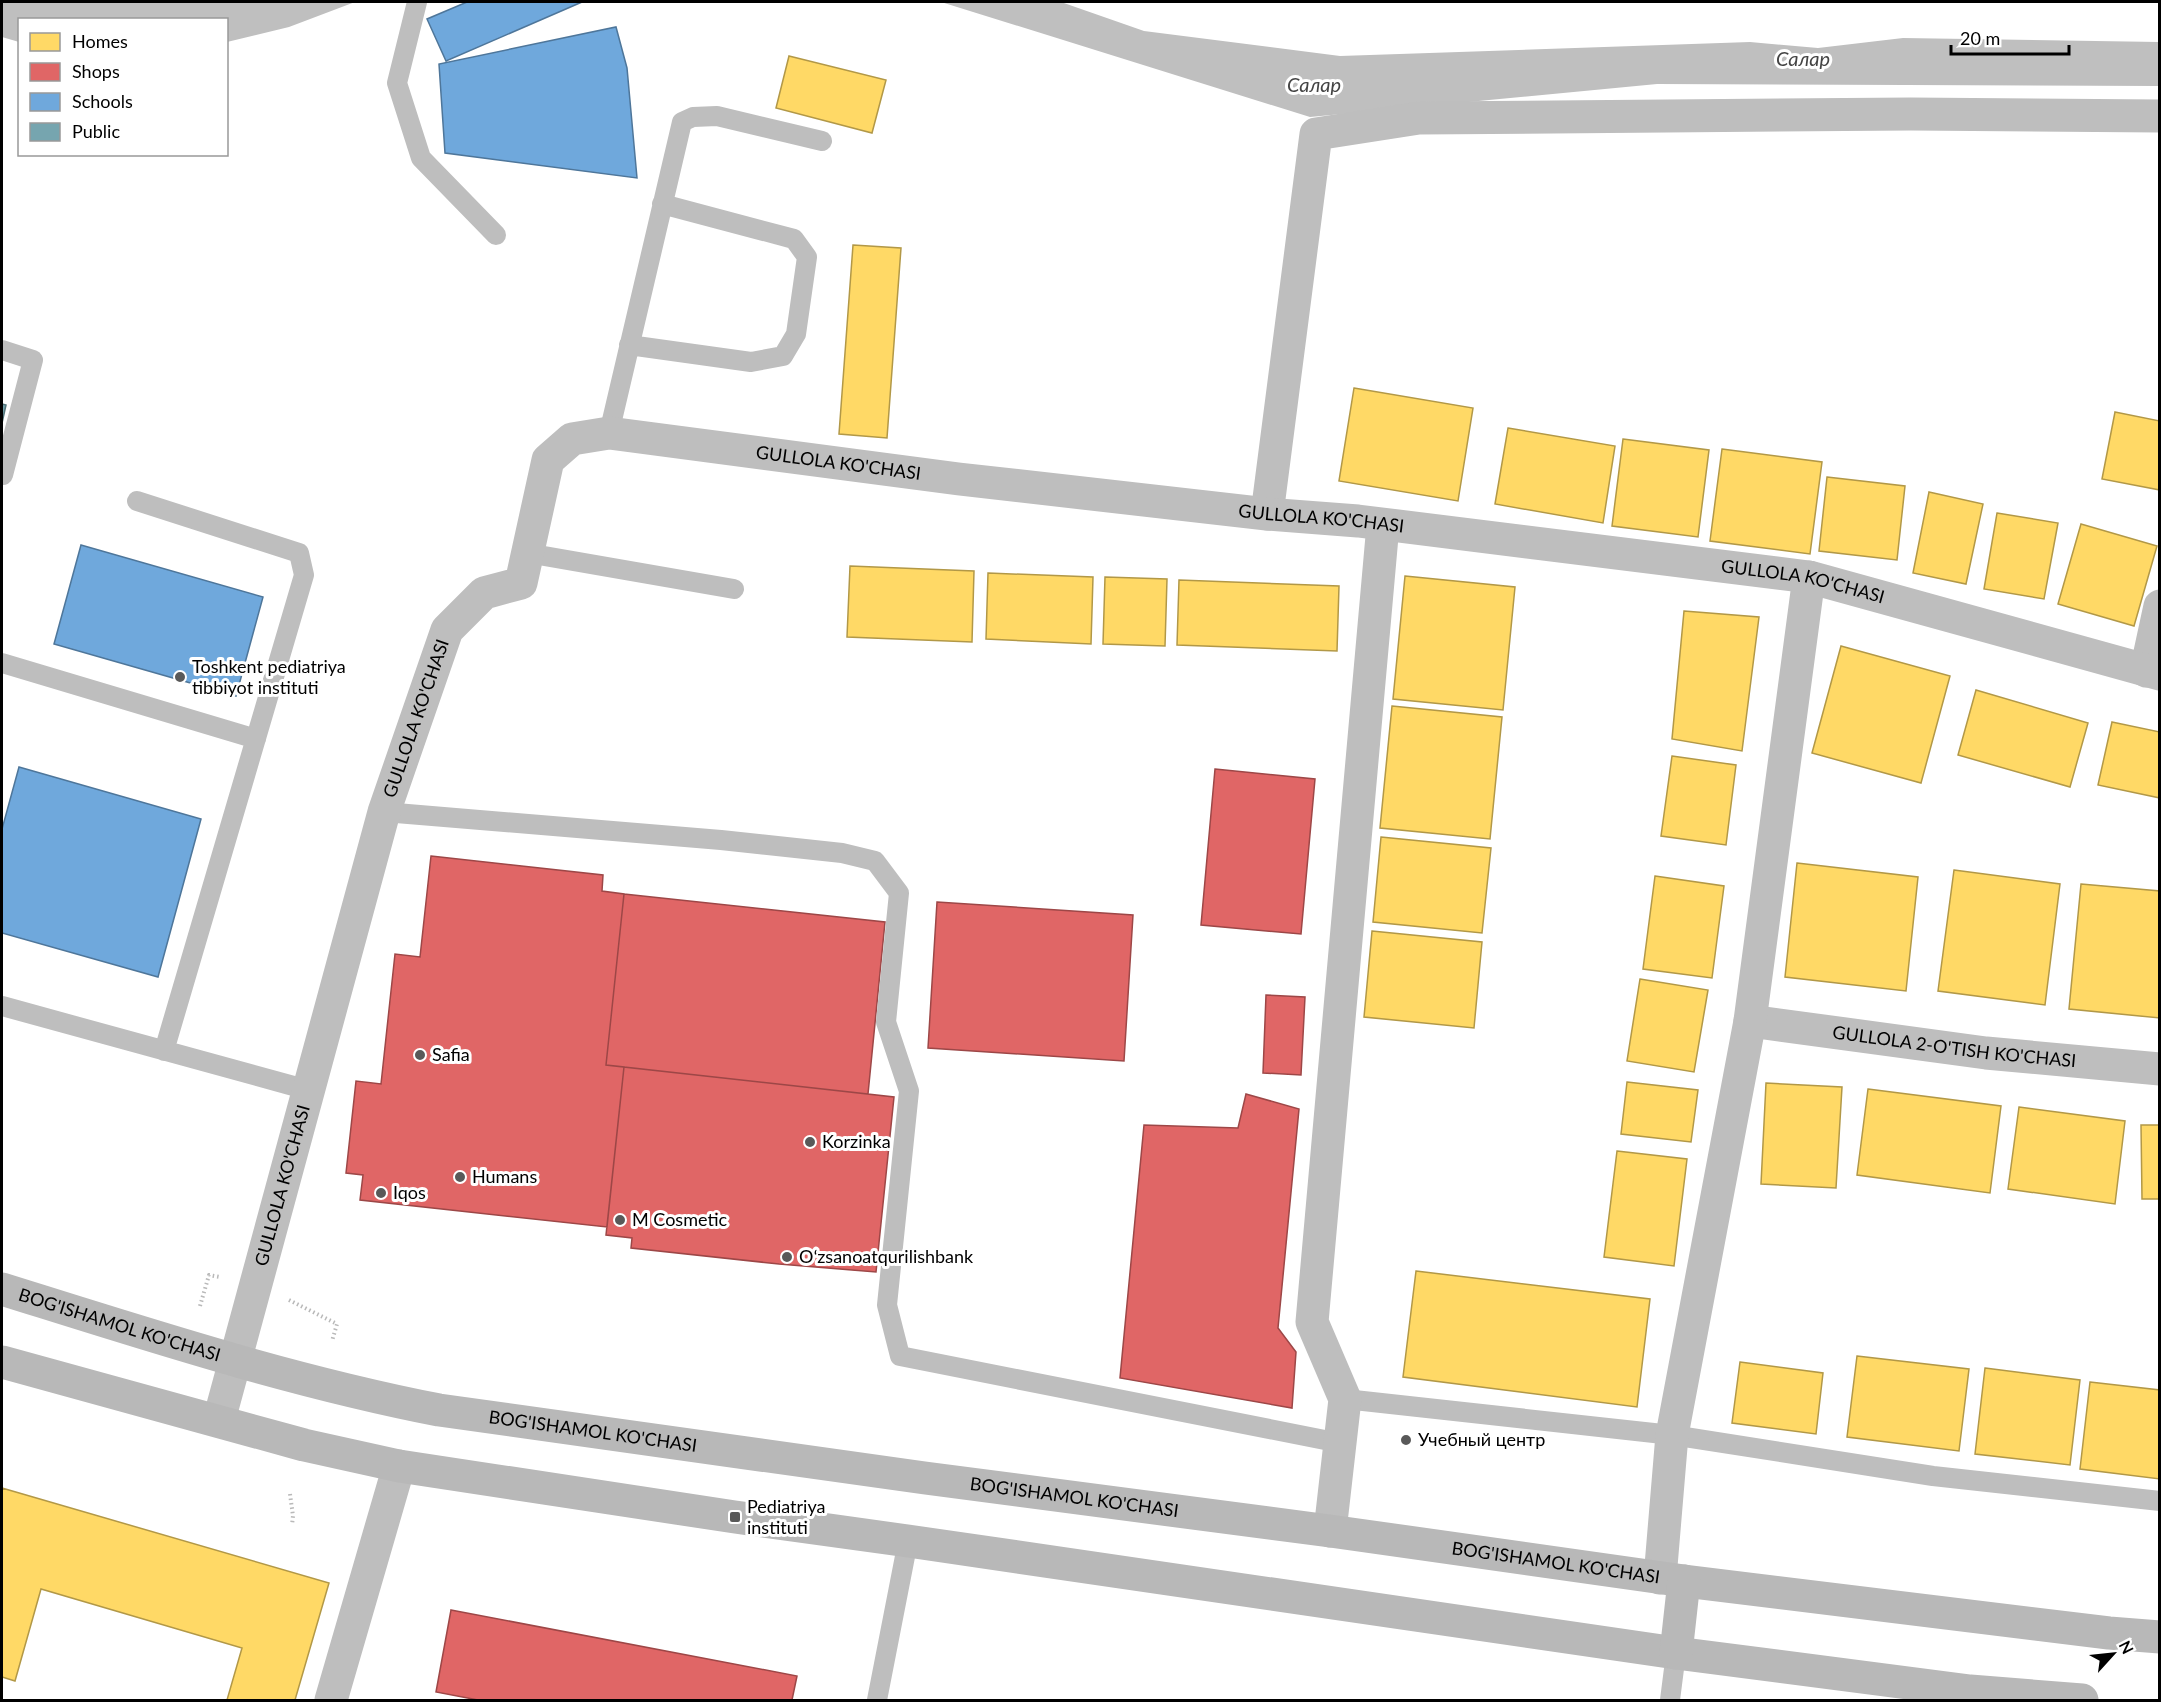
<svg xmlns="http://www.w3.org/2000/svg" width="2161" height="1702" font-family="Lato,sans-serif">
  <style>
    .water { fill: #bfbfbf }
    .homes { fill: #ffd966; stroke: #b29847; stroke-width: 1.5 }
    .shops { fill: #e06666; stroke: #9d4747; stroke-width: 1.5 }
    .schools { fill: #6fa8dc; stroke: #4e769a; stroke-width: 1.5 }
    .public { fill: #76a5af; stroke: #53747a; stroke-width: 1.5 }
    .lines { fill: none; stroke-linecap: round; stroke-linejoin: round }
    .path { stroke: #b9b9b9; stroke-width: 4; stroke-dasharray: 1.5 3; stroke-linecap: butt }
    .service { stroke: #bebebe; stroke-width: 20 }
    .minor { stroke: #bebebe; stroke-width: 33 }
    .secondary { stroke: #b8b8b8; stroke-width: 33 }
    .poi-dot { fill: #595959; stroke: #fff; stroke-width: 2 }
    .labels { text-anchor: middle; stroke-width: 6; stroke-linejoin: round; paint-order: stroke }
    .street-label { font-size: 18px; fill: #000; stroke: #fff }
    .poi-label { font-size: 18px; fill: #000; stroke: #fff; text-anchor: start }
    .water-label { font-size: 20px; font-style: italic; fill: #444; stroke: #fff }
  </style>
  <rect width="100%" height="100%" fill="#fff"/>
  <path class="water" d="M 2,2 L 355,2 L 289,27 L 227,42 L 226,20 L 20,20 L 19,42 L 2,37 Z
    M 941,2 L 1061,2 L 1144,31 L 1340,56 L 1750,42 L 1818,48 L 1903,38 L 2159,42 L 2159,86 L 1657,84 L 1310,117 Z"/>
  <path class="homes" d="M 789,56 L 886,80 L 872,133 L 776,108 Z
    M 853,245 L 901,248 L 887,438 L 839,434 Z
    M 1354,388 L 1473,408 L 1458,501 L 1339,481 Z
    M 2115,412 L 2160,421 L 2160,490 L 2102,479 Z
    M 1508,428 L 1615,446 L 1603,523 L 1495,504 Z
    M 1623,439 L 1709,450 L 1698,537 L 1612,526 Z
    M 1722,449 L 1822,462 L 1810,554 L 1710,541 Z
    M 1827,477 L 1905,486 L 1897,560 L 1819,551 Z
    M 1929,492 L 1983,504 L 1966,584 L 1913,573 Z
    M 1997,513 L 2058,523 L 2044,599 L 1984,589 Z
    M 2081,524 L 2157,546 L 2134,626 L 2058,604 Z
    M 850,566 L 974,571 L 972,642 L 847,637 Z
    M 988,573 L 1093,577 L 1091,644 L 986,639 Z
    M 1405,576 L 1515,587 L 1503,710 L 1393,699 Z
    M 1105,577 L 1167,579 L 1165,646 L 1103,644 Z
    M 1179,580 L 1339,586 L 1337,651 L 1177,645 Z
    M 1684,611 L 1759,617 L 1742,751 L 1672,739 Z
    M 1841,646 L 1950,676 L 1921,783 L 1812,753 Z
    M 1976,690 L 2088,723 L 2070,787 L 1958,755 Z
    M 1392,706 L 1502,717 L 1490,839 L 1380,828 Z
    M 2112,722 L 2160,732 L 2160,798 L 2098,785 Z
    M 1672,756 L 1736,765 L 1726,845 L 1661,836 Z
    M 1381,837 L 1491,848 L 1482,933 L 1373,922 Z
    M 1797,863 L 1918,877 L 1906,991 L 1785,977 Z
    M 1954,870 L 2060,884 L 2045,1005 L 1938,991 Z
    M 1655,876 L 1724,886 L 1712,978 L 1643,969 Z
    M 2081,884 L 2160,891 L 2160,1018 L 2069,1009 Z
    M 1372,931 L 1482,942 L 1474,1028 L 1364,1017 Z
    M 1640,979 L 1708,990 L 1694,1072 L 1627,1061 Z
    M 1627,1082 L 1698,1090 L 1691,1142 L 1621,1134 Z
    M 1766,1083 L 1842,1087 L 1836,1188 L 1761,1184 Z
    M 1868,1089 L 2001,1106 L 1990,1193 L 1857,1175 Z
    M 2019,1107 L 2125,1121 L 2115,1204 L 2008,1189 Z
    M 2141,1125 L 2160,1125 L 2160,1199 L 2142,1199 Z
    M 1617,1151 L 1687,1159 L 1674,1266 L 1604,1257 Z
    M 1416,1271 L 1650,1299 L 1637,1407 L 1403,1377 Z
    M 1857,1356 L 1969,1369 L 1959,1451 L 1847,1437 Z
    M 1740,1362 L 1823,1373 L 1816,1434 L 1732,1423 Z
    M 1985,1368 L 2080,1380 L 2070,1465 L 1975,1454 Z
    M 2090,1382 L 2160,1390 L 2160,1479 L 2080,1469 Z
    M 2,1488 L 329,1583 L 295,1700 L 227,1700 L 242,1648 L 41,1589 L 15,1681 L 2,1677 Z"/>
  <path class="shops" d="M 1215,769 L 1315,779 L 1301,934 L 1201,925 Z
    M 431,856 L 603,875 L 602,891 L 624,894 L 606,1065 L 624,1067 L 607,1227 L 360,1200 L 363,1175 L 346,1173 L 356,1081 L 381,1084 L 395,954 L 420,957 Z
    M 624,894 L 885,922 L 868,1094 L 606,1065 Z
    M 937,902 L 1133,915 L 1124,1061 L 928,1048 Z
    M 1266,995 L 1305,997 L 1301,1075 L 1263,1073 Z
    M 624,1067 L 894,1097 L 876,1272 L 779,1264 L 631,1248 L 632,1238 L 606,1235 Z
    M 1246,1094 L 1299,1109 L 1278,1328 L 1296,1352 L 1292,1408 L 1120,1378 L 1144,1125 L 1238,1128 Z
    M 451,1610 L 797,1676 L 792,1700 L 478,1700 L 436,1692 Z"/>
  <path class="schools" d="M 467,2 L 582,2 L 446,61 L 427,19 Z
    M 616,27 L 627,68 L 637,178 L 445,153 L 439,64 Z
    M 81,545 L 263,597 L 236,696 L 54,644 Z
    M 19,767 L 201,819 L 158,977 L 2,933 L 2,829 Z"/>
  <path class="public" d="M 2,404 L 6,405 L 2,423 Z"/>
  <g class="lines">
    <path class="path" d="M 289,1300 L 337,1324 L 332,1341
      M 200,1306 L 209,1275 L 220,1277
      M 290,1494 L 293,1516 L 292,1525"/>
    <path class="service" d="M 417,2 L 397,83 L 421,158 L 496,235
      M 629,345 L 751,362 L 783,356 L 796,334 L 807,257 L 794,239 L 662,204
      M 2,350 L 33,360 L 3,475
      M 609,433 L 682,122 L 693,117 L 717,116 L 822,141
      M 137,501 L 299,553 L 304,575 L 164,1051
      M 527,553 L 734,589
      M 2,663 L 256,739
      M 384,812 L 721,840 L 842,853 L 875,861 L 899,893 L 886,1022 L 909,1091 L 887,1305 L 900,1356 L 1340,1443
      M 2,1006 L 308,1090
      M 1345,1399 L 1672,1435 L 1933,1476 L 2160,1501
      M 877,1700 L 908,1541
      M 1670,1700 L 1676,1653"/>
    <g class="minor">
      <path d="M 1267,514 L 1316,134 L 1419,118 L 1911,114 L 2160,116"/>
      <path d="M 2146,671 L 2160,606"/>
      <path id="s1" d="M 1750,1021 L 1986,1053 L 2160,1069"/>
      <path id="s2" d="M 219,1420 L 384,812 L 447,630 L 484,593 L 521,583 L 548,460 L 572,439 L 609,433 L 959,479 L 1267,514 L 1358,521 L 1809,577 L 2160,674"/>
      <path d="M 1330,1531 L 1345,1399 L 1312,1322 L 1383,525"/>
      <path d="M 1660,1578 L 1672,1435 L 1750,1021 L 1809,577"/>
      <path d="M 331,1700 L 399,1466"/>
    </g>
    <g class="secondary">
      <path id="s3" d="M 2,1289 C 146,1334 290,1381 439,1410 L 925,1478 L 1330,1531 L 1684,1581 L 2109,1633 L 2160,1637"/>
      <path d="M 2,1362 L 304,1445 L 399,1466 L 735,1517 L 908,1541 L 1676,1653 L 1970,1691 L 2082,1700"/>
      <path d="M 1676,1653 L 1684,1581"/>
    </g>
  </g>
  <g class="poi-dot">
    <circle cx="180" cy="677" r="6"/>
    <circle cx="420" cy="1055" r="6"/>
    <circle cx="810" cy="1142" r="6"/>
    <circle cx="460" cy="1177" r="6"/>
    <circle cx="381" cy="1193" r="6"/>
    <circle cx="620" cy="1220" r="6"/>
    <circle cx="787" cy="1257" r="6"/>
    <circle cx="1406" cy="1440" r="6"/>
    <rect x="729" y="1511" width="12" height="12" rx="3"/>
  </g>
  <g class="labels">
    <g class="street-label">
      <text dy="6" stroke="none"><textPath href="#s2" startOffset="1340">GULLOLA KO'CHASI</textPath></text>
      <text dy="6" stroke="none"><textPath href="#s2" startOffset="1826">GULLOLA KO'CHASI</textPath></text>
      <text dy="6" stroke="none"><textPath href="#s2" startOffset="2312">GULLOLA KO'CHASI</textPath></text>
      <text dy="6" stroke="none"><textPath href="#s2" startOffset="729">GULLOLA KO'CHASI</textPath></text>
      <text dy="6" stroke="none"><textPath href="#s1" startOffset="206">GULLOLA 2-O'TISH KO'CHASI</textPath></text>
      <text dy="6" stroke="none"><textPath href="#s2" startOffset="243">GULLOLA KO'CHASI</textPath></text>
      <text dy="6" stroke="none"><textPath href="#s3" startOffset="123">BOG'ISHAMOL KO'CHASI</textPath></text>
      <text dy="6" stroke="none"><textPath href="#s3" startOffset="609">BOG'ISHAMOL KO'CHASI</textPath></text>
      <text dy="6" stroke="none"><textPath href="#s3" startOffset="1095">BOG'ISHAMOL KO'CHASI</textPath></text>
      <text dy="6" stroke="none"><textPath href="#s3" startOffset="1581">BOG'ISHAMOL KO'CHASI</textPath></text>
    </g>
    <g class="poi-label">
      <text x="192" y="673">Toshkent pediatriya<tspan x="192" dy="21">tibbiyot instituti</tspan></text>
      <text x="432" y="1061">Safia</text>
      <text x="822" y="1148">Korzinka</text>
      <text x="472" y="1183">Humans</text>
      <text x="393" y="1199">Iqos</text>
      <text x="632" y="1226">M Cosmetic</text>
      <text x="799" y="1263">Oʻzsanoatqurilishbank</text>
      <text x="1418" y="1446">Учебный центр</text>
      <text x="747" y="1513">Pediatriya<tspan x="747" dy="21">instituti</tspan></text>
    </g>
    <g class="water-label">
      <text x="1803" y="66">Салар</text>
      <text x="1314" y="92">Салар</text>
    </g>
  </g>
  <rect width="2161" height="1702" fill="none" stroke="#000000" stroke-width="6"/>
  <rect x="18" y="18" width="210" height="138" fill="#ffffff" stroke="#999999" stroke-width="1.5"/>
  <rect x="30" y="33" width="30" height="18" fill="#ffd966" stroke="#999999" stroke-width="1.5"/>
  <text x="72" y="48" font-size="18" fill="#000000">Homes</text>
  <rect x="30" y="63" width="30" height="18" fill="#e06666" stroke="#999999" stroke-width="1.5"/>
  <text x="72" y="78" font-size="18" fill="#000000">Shops</text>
  <rect x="30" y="93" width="30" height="18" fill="#6fa8dc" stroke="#999999" stroke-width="1.5"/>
  <text x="72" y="108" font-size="18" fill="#000000">Schools</text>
  <rect x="30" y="123" width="30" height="18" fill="#76a5af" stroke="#999999" stroke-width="1.5"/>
  <text x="72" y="138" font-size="18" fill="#000000">Public</text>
  <g transform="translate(2113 1654) rotate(63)" stroke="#ffffff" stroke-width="4.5" paint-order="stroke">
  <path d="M0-4.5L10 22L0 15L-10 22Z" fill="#000000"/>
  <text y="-9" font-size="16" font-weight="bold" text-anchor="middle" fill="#000000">N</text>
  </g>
  <path d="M1951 45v9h118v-9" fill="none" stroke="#000000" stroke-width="3"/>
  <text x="1960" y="45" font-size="18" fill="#000000" stroke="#ffffff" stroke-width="4.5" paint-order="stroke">20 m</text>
</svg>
